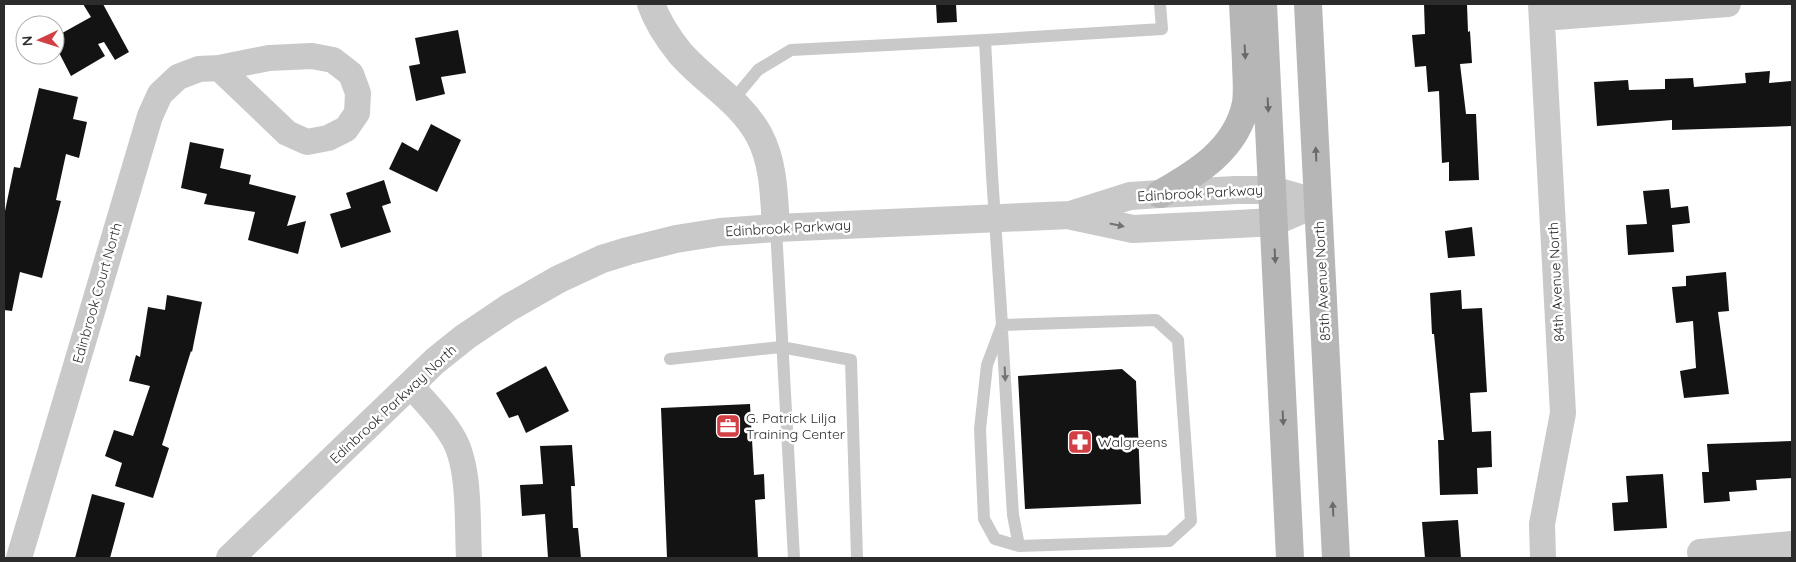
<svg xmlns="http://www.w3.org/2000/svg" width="1796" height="562" font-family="Quicksand,sans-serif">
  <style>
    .building { fill: #131313 }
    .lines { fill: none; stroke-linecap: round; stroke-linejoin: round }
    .service { stroke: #c9c9c9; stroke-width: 12 }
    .minor { stroke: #c9c9c9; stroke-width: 26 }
    .tertiary { stroke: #c9c9c9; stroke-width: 28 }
    .secondary { stroke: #b6b6b6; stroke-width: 28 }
    .oneway { fill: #6a6a6a }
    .oneway2 { fill: #737373 }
    .labels { text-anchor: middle; stroke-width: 5; stroke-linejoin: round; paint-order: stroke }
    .street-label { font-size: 14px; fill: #2c2c2c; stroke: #fff }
    .poi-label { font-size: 14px; fill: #2c2c2c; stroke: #fff; text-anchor: start }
  </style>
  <rect width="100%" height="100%" fill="#fff"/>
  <path class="building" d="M 83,4 L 103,4 L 129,52 L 115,60 L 104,42 L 98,44 L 105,56 L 71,76 L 55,45 L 55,37 L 91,17 Z
    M 936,4 L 956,4 L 957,22 L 937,23 Z
    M 1424,4 L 1467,4 L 1468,32 L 1470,31 L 1472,63 L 1460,64 L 1466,114 L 1476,114 L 1479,180 L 1449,181 L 1449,162 L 1442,163 L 1439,91 L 1428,92 L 1426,66 L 1415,67 L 1412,35 L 1425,34 Z
    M 458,30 L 466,73 L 441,77 L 445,94 L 416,101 L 409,66 L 420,64 L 415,38 Z
    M 1770,71 L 1769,83 L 1791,81 L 1792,126 L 1672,130 L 1672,120 L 1597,126 L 1594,82 L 1628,80 L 1629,90 L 1665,89 L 1665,79 L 1693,78 L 1694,87 L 1746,83 L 1745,73 Z
    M 39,88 L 78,97 L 73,119 L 87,122 L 79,158 L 66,154 L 56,200 L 61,201 L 42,278 L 20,272 L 12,311 L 4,310 L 4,216 L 14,167 L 20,168 Z
    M 431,124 L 461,140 L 437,192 L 389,169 L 402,142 L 418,151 Z
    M 190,142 L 224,149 L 220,168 L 251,175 L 249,184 L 296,196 L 287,226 L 306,221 L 298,254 L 248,240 L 255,212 L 204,204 L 207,194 L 181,188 Z
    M 384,180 L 391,203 L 382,206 L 391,232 L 341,248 L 330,214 L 351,208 L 346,193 Z
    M 1669,189 L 1671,208 L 1688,206 L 1690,223 L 1672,225 L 1674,252 L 1628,255 L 1626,225 L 1647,224 L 1643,191 Z
    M 1472,227 L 1475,256 L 1448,258 L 1445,231 Z
    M 1726,272 L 1729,311 L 1718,312 L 1729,394 L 1684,398 L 1680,371 L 1696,368 L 1693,321 L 1676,323 L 1672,287 L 1686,286 L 1686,276 Z
    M 1461,290 L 1462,309 L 1482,308 L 1487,392 L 1470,393 L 1472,432 L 1491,431 L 1492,467 L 1477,468 L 1478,494 L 1440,495 L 1438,440 L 1444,440 L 1434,334 L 1432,334 L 1430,293 Z
    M 167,295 L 202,302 L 192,352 L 191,351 L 162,445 L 169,448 L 153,498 L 115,486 L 122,463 L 105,456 L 114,430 L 133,436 L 150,386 L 129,381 L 136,355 L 140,357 L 148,307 L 165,310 Z
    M 546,366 L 569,411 L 526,433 L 518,415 L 509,418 L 496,393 Z
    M 1122,369 L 1136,381 L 1141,504 L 1025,509 L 1018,376 Z
    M 750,404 L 754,475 L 764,474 L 765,499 L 755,500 L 758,558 L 667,558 L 661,408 Z
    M 1792,441 L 1792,478 L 1756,480 L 1757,490 L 1729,492 L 1730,501 L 1704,503 L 1702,472 L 1709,472 L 1707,444 Z
    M 572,445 L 575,486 L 571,486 L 573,528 L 578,528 L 581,558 L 548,558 L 545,514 L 522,516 L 520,485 L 543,484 L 540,446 Z
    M 1663,474 L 1667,528 L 1614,531 L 1612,503 L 1628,502 L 1626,476 Z
    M 92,494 L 125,503 L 110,558 L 75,558 Z
    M 1458,520 L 1461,558 L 1425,558 L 1422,522 Z"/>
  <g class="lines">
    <path class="service" d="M 985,40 L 992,175 L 1002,325 L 1156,320 L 1178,340 L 1191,521 L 1169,541 L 1019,546 L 995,539 L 984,519 L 980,429 L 987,365 L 1002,325
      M 733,100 L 758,70 L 791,50 L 985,40 L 1162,29 L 1160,4
      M 776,228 L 794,558
      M 1002,330 L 1013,515 L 1019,546
      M 670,359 L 781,347 L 851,360 L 857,558"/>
    <path class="minor" d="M 1541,4 L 1563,413 L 1542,524 L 1543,558
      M 1542,18 L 1728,4
      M 410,385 C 424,401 441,417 452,436 C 471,465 467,524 469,558
      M 1700,552 L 1792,544
      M 19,558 L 150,116 L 160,94 L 178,77 L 199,69 L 219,68 L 269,58 L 312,56 L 333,60 L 351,74 L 358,93 L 357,113 L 346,129 L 328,138 L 307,142 L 287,133 L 219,68"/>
    <path class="tertiary" d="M 651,4 C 657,21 668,38 680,53 C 705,82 740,100 759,135 C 774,163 774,196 776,228
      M 1072,216 L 1133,229 L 1238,224 L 1274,222 L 1318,203
      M 230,558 L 435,361 L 465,337 L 508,308 L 559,279 L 602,259 L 628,251 L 676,239 L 720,232 L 776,228 L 1070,215 L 1130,196 L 1160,194 L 1236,190 L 1272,190 L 1318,203"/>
    <path class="secondary" d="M 1263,4 L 1290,558
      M 1308,4 L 1336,558
      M 1160,194 C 1197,173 1237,149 1246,103 C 1248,89 1246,75 1246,61 C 1245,42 1244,23 1243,4"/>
  </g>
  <defs><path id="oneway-solid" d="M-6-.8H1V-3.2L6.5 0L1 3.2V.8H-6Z" transform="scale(1.25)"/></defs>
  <g class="oneway">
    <use href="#oneway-solid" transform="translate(1245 52) rotate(87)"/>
    <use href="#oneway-solid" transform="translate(1268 105) rotate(87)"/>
    <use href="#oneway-solid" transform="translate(1316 154) rotate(-93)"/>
    <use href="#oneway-solid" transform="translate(1275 256) rotate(87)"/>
    <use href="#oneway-solid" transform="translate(1283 418) rotate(87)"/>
    <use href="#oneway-solid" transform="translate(1333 509) rotate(-93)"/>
  </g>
  <g class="oneway2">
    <use href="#oneway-solid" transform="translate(1117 225) rotate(12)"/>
    <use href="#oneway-solid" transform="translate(1005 374) rotate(87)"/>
  </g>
  <defs>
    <symbol id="office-square" viewBox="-11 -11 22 22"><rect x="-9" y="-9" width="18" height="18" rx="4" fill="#d14045" stroke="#fff"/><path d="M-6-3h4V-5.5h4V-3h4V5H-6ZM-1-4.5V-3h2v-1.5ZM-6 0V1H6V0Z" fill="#fff"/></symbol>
    <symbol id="pharmacy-square" viewBox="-11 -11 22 22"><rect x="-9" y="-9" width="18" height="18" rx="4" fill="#d14045" stroke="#fff"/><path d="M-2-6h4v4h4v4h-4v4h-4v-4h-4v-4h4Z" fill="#fff"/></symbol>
  </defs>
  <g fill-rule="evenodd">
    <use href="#office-square" x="714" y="412" width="28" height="28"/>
    <use href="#pharmacy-square" x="1066" y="428" width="28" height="28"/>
  </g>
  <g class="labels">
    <g class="street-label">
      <text transform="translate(1200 193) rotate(-3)" y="5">Edinbrook Parkway</text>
      <text transform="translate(788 228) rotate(-3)" y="5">Edinbrook Parkway</text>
      <text transform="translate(1322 281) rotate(-93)" y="5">85th Avenue North</text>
      <text transform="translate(1556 282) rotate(-93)" y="5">84th Avenue North</text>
      <text transform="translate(97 293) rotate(-74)" y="5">Edinbrook Court North</text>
      <text transform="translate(393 404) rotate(-43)" y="5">Edinbrook Parkway North</text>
    </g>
    <g class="poi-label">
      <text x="746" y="423">G. Patrick Lilja<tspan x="746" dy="16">Training Center</tspan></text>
      <text x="1098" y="447">Walgreens</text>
    </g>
  </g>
  <rect width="1796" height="562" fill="none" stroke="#2c2c2c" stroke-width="10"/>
  <g transform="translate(40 40) rotate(266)"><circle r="24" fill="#ffffff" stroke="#ababab"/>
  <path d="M0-4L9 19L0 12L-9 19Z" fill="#d14045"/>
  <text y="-8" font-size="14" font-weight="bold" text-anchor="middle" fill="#2c2c2c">N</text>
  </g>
</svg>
